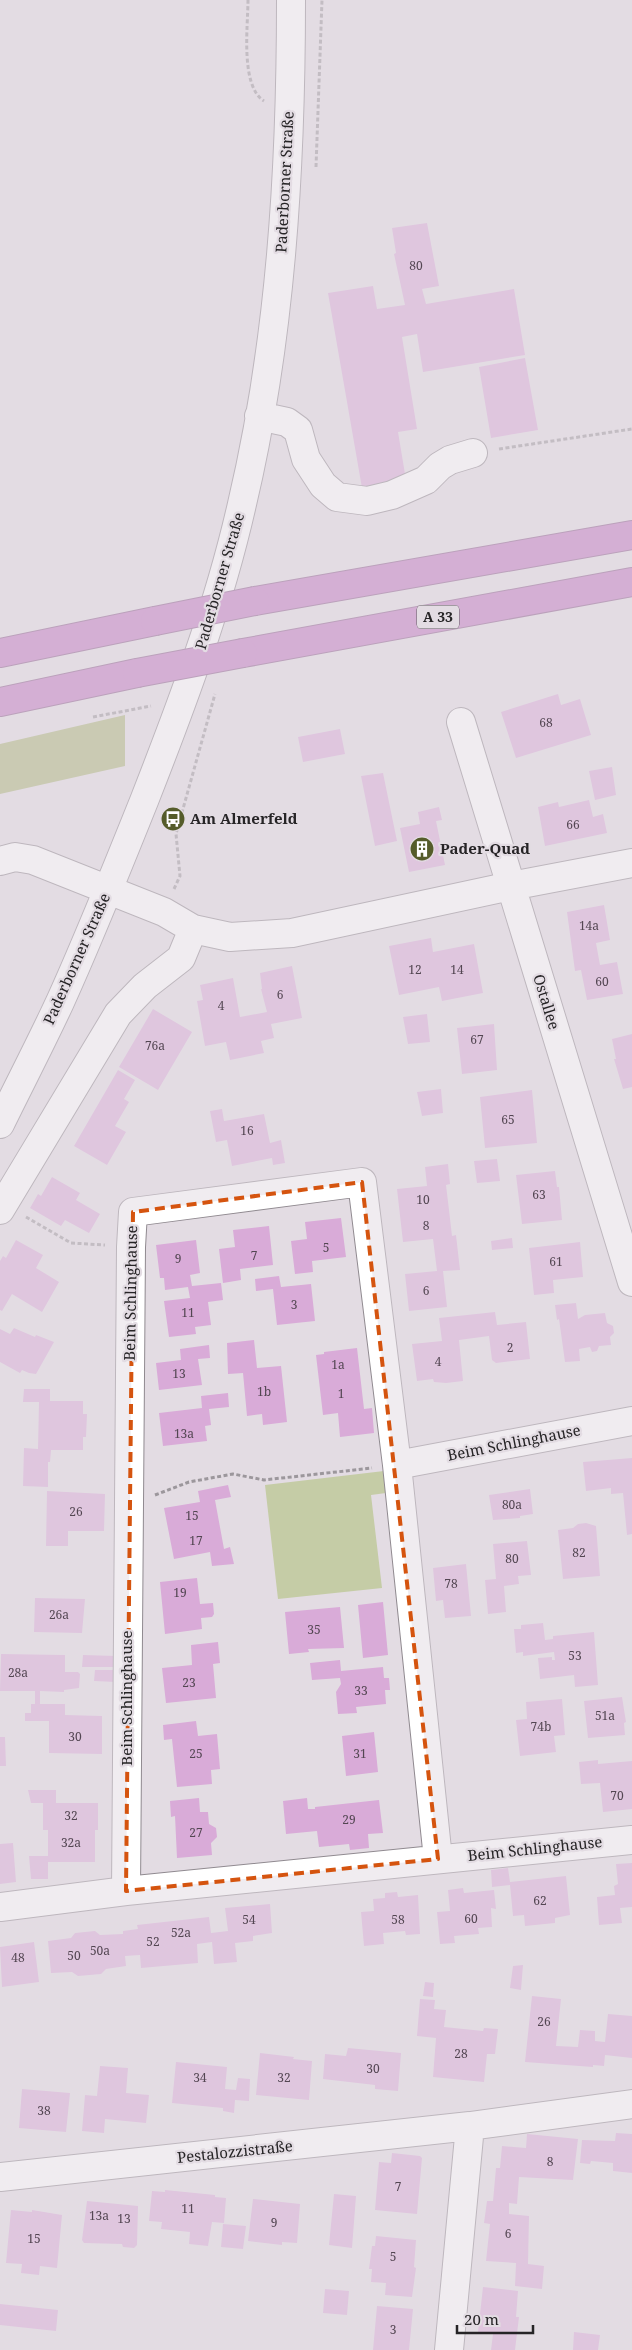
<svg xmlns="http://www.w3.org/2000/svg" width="632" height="2350" font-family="'Noto Serif',serif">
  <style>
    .green { fill: #c5cca6 }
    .forest { fill: #aab479 }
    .building { fill: #d9abd8 }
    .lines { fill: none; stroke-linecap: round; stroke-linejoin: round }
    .minor-casing { stroke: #908a90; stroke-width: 30 }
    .highway-casing { stroke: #8b5b8b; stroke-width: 30 }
    .path { stroke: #9c979c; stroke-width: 3; stroke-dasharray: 4 2.5; stroke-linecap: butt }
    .minor { stroke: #fff; stroke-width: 28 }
    .highway { stroke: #c178c1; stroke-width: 28 }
    .highway-bridge-casing { stroke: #8b5b8b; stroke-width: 30; stroke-linecap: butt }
    .highway-bridge { stroke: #c178c1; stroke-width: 28 }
    .marked { fill: none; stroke: #d5540f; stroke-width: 4; stroke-dasharray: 10 6; stroke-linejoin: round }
    .labels { text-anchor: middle; stroke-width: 4.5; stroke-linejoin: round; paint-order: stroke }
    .number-label { font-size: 12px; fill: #534652 }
    .shield { fill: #e3dce3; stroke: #5f5b5f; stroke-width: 1 }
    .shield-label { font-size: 14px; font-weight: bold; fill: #262426 }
    .street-label { font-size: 15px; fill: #262426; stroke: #e3dce3 }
    .poi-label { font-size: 15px; font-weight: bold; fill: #262426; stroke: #e3dce3; text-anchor: start }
  </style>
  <rect width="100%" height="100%" fill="#e3dce3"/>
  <path class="green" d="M 384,1471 L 386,1493 L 371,1495 L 382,1588 L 278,1599 L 265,1485 Z"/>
  <path class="forest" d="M 125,715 L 125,766 L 0,794 L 0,744 Z"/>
  <path class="building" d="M 427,223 L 439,286 L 422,289 L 426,304 L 514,289 L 525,355 L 423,372 L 417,334 L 402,337 L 417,429 L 398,432 L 406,480 L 362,488 L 328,293 L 373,286 L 377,309 L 405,305 L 394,254 L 396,253 L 392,228 Z
    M 525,358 L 538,430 L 491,438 L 479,367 Z
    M 558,694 L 561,705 L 580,699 L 591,735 L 516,758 L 501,712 Z
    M 340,729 L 345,754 L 303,762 L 298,737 Z
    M 612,767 L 616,795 L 595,800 L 589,771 Z
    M 383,773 L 397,841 L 375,846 L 361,776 Z
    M 589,800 L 593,817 L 603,814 L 607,833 L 545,846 L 538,807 L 558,802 L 559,807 Z
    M 439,807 L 442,820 L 436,821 L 445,865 L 409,872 L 400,828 L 420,824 L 418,812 Z
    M 604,905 L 610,940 L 596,943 L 600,965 L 617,962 L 623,994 L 587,1000 L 581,970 L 575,971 L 567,912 Z
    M 431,938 L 433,952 L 474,944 L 483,993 L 442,1001 L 439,987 L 399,995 L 389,946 Z
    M 292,966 L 302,1018 L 271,1024 L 274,1038 L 261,1041 L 264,1053 L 230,1060 L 226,1042 L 205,1046 L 197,1001 L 203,1000 L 200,985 L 233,978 L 240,1017 L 267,1012 L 261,989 L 262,989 L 260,973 Z
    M 153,1009 L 192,1032 L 158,1090 L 119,1067 Z
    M 427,1014 L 430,1042 L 408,1044 L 403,1017 Z
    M 494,1024 L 497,1070 L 462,1074 L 457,1028 Z
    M 632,1034 L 632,1087 L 623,1089 L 614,1059 L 616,1059 L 612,1039 Z
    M 118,1070 L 135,1080 L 124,1099 L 129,1102 L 115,1126 L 126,1132 L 107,1165 L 74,1146 Z
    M 441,1089 L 443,1113 L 422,1116 L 417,1092 Z
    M 532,1090 L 537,1143 L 485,1148 L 480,1097 Z
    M 222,1109 L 224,1121 L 264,1114 L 270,1143 L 281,1140 L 285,1163 L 273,1165 L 272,1158 L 232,1166 L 227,1140 L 216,1142 L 210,1111 Z
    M 497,1159 L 500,1181 L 477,1183 L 474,1161 Z
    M 448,1164 L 450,1184 L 446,1185 L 449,1210 L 452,1236 L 456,1235 L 460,1270 L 443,1271 L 447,1307 L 409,1311 L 405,1274 L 437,1271 L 433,1239 L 403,1242 L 397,1189 L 427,1186 L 425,1167 Z
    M 555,1171 L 557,1187 L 559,1187 L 562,1220 L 522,1224 L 516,1175 Z
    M 52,1177 L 80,1193 L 76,1200 L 100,1214 L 89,1233 L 65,1220 L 61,1226 L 30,1208 L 38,1194 L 41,1196 Z
    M 341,1218 L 346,1257 L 312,1261 L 313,1272 L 295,1274 L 291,1241 L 307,1239 L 305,1222 Z
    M 269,1226 L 273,1265 L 240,1269 L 241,1280 L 223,1283 L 219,1249 L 235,1247 L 233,1230 Z
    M 512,1238 L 513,1248 L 492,1250 L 491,1241 Z
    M 16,1240 L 43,1255 L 36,1268 L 59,1282 L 42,1312 L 12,1294 L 2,1311 L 0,1310 L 0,1261 L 3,1256 L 6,1258 Z
    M 196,1240 L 200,1273 L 190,1275 L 192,1286 L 221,1283 L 223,1300 L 208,1302 L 211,1325 L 195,1327 L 196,1334 L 169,1337 L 164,1301 L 190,1298 L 188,1287 L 165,1290 L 164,1278 L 160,1278 L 156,1245 Z
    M 580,1242 L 583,1277 L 553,1280 L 554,1293 L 534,1295 L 529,1248 Z
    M 279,1276 L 281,1287 L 311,1284 L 315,1321 L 277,1325 L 273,1289 L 256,1291 L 255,1279 Z
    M 576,1303 L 578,1319 L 585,1315 L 605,1313 L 607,1323 L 613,1326 L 614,1333 L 610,1337 L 611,1345 L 599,1346 L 597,1351 L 592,1352 L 590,1347 L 579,1349 L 580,1361 L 565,1362 L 559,1319 L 557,1320 L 555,1305 Z
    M 495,1312 L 497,1325 L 526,1322 L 530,1359 L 496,1363 L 492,1360 L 489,1336 L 459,1340 L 463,1381 L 446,1383 L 434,1382 L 433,1379 L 417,1381 L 412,1344 L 442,1341 L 439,1318 Z
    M 14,1328 L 35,1337 L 36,1335 L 54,1342 L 36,1374 L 29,1373 L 22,1370 L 20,1373 L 0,1362 L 0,1329 L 10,1334 Z
    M 254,1340 L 257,1368 L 281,1366 L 287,1422 L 263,1425 L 262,1414 L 247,1416 L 243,1373 L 228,1374 L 227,1343 Z
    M 209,1345 L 210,1358 L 198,1359 L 202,1385 L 159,1390 L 156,1363 L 181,1360 L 180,1349 Z
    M 357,1348 L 364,1409 L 372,1408 L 374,1433 L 340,1437 L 338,1413 L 323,1415 L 316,1355 L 324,1354 L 324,1352 Z
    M 24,1389 L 50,1389 L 50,1401 L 83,1401 L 83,1414 L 87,1414 L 86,1437 L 83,1437 L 83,1450 L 51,1450 L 50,1462 L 48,1462 L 48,1487 L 23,1486 L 24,1448 L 38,1449 L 39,1402 L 23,1402 Z
    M 228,1393 L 229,1407 L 209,1409 L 211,1425 L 205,1426 L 207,1441 L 163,1446 L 159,1413 L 202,1408 L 201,1396 Z
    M 632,1458 L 632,1534 L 627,1535 L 623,1493 L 611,1494 L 611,1488 L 586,1491 L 583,1462 Z
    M 228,1485 L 231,1497 L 215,1500 L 224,1549 L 230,1547 L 234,1564 L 212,1566 L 210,1552 L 174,1559 L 164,1508 L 200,1502 L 198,1491 Z
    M 530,1489 L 533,1514 L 520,1516 L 520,1518 L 493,1520 L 489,1495 Z
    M 47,1491 L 105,1494 L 104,1531 L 68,1531 L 68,1546 L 46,1546 Z
    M 586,1523 L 596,1526 L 600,1576 L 563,1579 L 558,1530 L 573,1528 L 578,1524 Z
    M 527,1541 L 531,1575 L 518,1576 L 519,1584 L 504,1586 L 506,1612 L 488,1614 L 485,1580 L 496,1579 L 493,1544 Z
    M 466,1564 L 471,1616 L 445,1618 L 443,1600 L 436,1601 L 433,1568 Z
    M 197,1578 L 200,1604 L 213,1603 L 214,1614 L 212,1617 L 201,1618 L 202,1629 L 165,1634 L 160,1582 Z
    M 35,1598 L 85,1599 L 82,1633 L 34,1632 Z
    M 383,1602 L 388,1655 L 363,1658 L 358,1605 Z
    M 340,1607 L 344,1648 L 308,1649 L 309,1652 L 289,1654 L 285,1612 Z
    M 543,1623 L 545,1640 L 553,1639 L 553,1636 L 594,1632 L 598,1685 L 575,1687 L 574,1675 L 540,1679 L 538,1658 L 552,1657 L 552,1660 L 555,1660 L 554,1652 L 523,1656 L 523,1652 L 516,1653 L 514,1629 L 521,1629 L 521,1625 Z
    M 218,1642 L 220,1663 L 213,1664 L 216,1698 L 166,1703 L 162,1668 L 192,1665 L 191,1645 Z
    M 1,1654 L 65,1655 L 65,1672 L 78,1672 L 80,1674 L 79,1688 L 64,1690 L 64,1692 L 40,1691 L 40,1704 L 65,1704 L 65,1715 L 102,1716 L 102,1754 L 49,1753 L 49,1721 L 25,1721 L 25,1713 L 31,1713 L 31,1704 L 35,1704 L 35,1691 L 0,1691 Z
    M 83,1655 L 117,1656 L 117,1667 L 82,1667 Z
    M 340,1660 L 341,1671 L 383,1667 L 384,1678 L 389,1678 L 390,1690 L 385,1690 L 386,1704 L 356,1707 L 357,1713 L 338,1714 L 336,1692 L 341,1684 L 340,1678 L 312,1680 L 310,1663 Z
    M 95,1670 L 117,1670 L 116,1682 L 94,1681 Z
    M 622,1697 L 626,1722 L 624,1723 L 625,1735 L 588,1738 L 584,1701 Z
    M 562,1699 L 565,1735 L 554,1736 L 556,1752 L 520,1756 L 516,1720 L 527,1719 L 526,1702 Z
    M 196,1721 L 198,1736 L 217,1734 L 220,1769 L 211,1770 L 212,1784 L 177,1787 L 172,1739 L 164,1740 L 163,1725 Z
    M 374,1732 L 378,1772 L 346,1776 L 342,1736 Z
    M 0,1737 L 5,1737 L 6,1766 L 0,1766 Z
    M 598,1760 L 598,1764 L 632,1761 L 632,1809 L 603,1812 L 600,1783 L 581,1784 L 579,1762 Z
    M 28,1790 L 56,1790 L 56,1803 L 98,1803 L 98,1830 L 95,1830 L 95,1862 L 48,1862 L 48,1879 L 31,1879 L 29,1856 L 48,1856 L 48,1830 L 43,1830 L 43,1803 L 31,1803 Z
    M 199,1798 L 200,1812 L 208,1812 L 209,1824 L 216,1828 L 217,1837 L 211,1843 L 212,1855 L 177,1858 L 175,1816 L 171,1817 L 170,1801 Z
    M 307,1798 L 308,1809 L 315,1809 L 315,1807 L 379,1800 L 383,1833 L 368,1834 L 369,1848 L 350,1850 L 349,1844 L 319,1847 L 317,1831 L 286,1834 L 283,1801 Z
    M 13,1843 L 16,1882 L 0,1884 L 0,1844 Z
    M 632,1863 L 632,1907 L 620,1908 L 622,1923 L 599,1925 L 597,1897 L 615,1895 L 614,1886 L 618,1884 L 616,1864 Z
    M 508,1868 L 510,1882 L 566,1876 L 570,1915 L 555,1918 L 555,1923 L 525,1926 L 524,1915 L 513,1916 L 510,1885 L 492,1887 L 491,1870 Z
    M 463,1888 L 464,1893 L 494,1890 L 496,1909 L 491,1908 L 492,1927 L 478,1928 L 479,1934 L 454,1936 L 455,1943 L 440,1944 L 437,1912 L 450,1911 L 448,1890 Z
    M 397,1892 L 398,1897 L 418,1895 L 420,1934 L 406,1935 L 405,1931 L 383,1933 L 384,1944 L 364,1946 L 361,1912 L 374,1911 L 373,1899 L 385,1898 L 385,1893 Z
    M 270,1904 L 272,1933 L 253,1936 L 253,1941 L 235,1943 L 237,1962 L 214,1964 L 212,1942 L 197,1944 L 198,1963 L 141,1968 L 140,1955 L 125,1956 L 126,1966 L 106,1969 L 101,1974 L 78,1976 L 72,1972 L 51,1973 L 48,1941 L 71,1938 L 75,1933 L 95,1931 L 100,1935 L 123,1934 L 123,1931 L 138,1929 L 137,1925 L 209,1917 L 211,1933 L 228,1931 L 225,1908 Z
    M 34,1942 L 39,1982 L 2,1987 L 0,1947 Z
    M 523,1965 L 521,1990 L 510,1988 L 513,1966 Z
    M 425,1982 L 434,1983 L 433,1997 L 423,1996 Z
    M 532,1996 L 561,1999 L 556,2046 L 578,2047 L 580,2030 L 595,2031 L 595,2041 L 605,2042 L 608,2014 L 632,2016 L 632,2058 L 605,2055 L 604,2066 L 593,2065 L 593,2067 L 525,2062 Z
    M 420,1999 L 435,2000 L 434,2009 L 446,2010 L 444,2027 L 483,2031 L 484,2028 L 498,2029 L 495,2054 L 487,2054 L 484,2082 L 433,2077 L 436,2038 L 417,2036 Z
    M 348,2048 L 401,2053 L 398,2091 L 375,2089 L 375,2085 L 323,2079 L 325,2054 L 346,2056 Z
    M 260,2053 L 294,2057 L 293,2059 L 312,2061 L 309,2100 L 256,2095 Z
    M 176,2062 L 227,2067 L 225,2089 L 236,2090 L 238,2078 L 250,2079 L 249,2101 L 235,2100 L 234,2113 L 223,2111 L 223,2108 L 172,2103 Z
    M 100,2066 L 128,2068 L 126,2093 L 149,2095 L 146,2123 L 105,2119 L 104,2133 L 82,2131 L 85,2095 L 97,2096 Z
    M 22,2089 L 70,2093 L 66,2132 L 19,2128 Z
    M 616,2133 L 632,2134 L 632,2173 L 613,2171 L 613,2163 L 591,2161 L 590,2164 L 580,2163 L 582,2140 L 615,2141 Z
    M 527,2134 L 578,2139 L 573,2180 L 519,2177 L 517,2204 L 509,2203 L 509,2214 L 529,2216 L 528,2264 L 544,2266 L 542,2289 L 515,2286 L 516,2263 L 486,2261 L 490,2224 L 484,2223 L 487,2201 L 493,2201 L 496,2168 L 500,2168 L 502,2146 L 526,2148 Z
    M 392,2153 L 420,2156 L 422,2158 L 417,2214 L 375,2210 L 379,2162 L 391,2163 Z
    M 165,2190 L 215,2195 L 215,2197 L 226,2198 L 224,2223 L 212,2222 L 208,2246 L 189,2244 L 190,2232 L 161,2229 L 162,2222 L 149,2221 L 152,2191 L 165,2192 Z
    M 334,2194 L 356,2196 L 352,2248 L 329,2245 Z
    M 253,2199 L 300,2204 L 297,2243 L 282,2242 L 282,2245 L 248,2241 Z
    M 87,2201 L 138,2206 L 137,2245 L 134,2248 L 123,2247 L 122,2244 L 84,2243 L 82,2240 Z
    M 11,2210 L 32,2212 L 32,2210 L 62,2215 L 57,2268 L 40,2266 L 39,2275 L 21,2273 L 22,2264 L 6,2263 Z
    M 223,2224 L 246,2226 L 243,2249 L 221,2247 Z
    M 376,2236 L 416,2240 L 414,2267 L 416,2268 L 412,2297 L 385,2295 L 386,2283 L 371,2282 L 372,2269 L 369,2269 L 372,2246 L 375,2246 Z
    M 483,2287 L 518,2291 L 516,2317 L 519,2317 L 515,2350 L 491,2350 L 493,2334 L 478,2332 Z
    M 325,2289 L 349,2291 L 347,2315 L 323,2313 Z
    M 0,2304 L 58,2310 L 56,2331 L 0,2325 Z
    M 377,2306 L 413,2309 L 409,2350 L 373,2350 Z
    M 574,2332 L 600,2335 L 598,2350 L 573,2350 Z"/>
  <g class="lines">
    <defs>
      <path id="minor" d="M 259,416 L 287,422 L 298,430 L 306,459 L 323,485 L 337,497 L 367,501 L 392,495 L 426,480 L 440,466 L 450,460 L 473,453
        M 461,722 L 632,1282
        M 0,861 L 15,857 L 33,860 L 164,912 L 193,929 L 230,937 L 292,933 L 511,886 L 632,863
        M 0,1124 C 20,1083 41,1043 60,1002 C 90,936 117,868 144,801 C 182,704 219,606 242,504 C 281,339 291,169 291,0
        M 0,1210 L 118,1014 L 145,986 L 181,958 L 193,929
        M 397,1465 L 632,1421
        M 126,1891 L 131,1247 L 133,1212 L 362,1182 L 397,1465 L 438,1859
        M 0,1907 L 126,1891 L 632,1840
        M 0,2177 L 470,2126 L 632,2104
        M 449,2350 L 470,2126"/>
      <path id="highway" d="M 255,601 L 632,535
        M 0,653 L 155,621
        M 243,653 L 632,582
        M 0,702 L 137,673"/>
    </defs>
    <use href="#minor" class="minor-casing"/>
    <use href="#highway" class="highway-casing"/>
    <path class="path" d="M 248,0 C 248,26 240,86 264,101
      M 316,167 L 322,0
      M 499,449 L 632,429
      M 93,717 L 151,706
      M 174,889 L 180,876 L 176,834 L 215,694
      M 26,1217 L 71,1243 L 105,1245
      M 155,1495 L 189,1482 L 233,1474 L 264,1480 L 372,1468"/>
    <use href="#minor" class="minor"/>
    <use href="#highway" class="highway"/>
    <defs>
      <path id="highway-bridge" d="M 155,621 L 255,601
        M 137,673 L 243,653"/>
    </defs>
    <use href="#highway-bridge" class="highway-bridge-casing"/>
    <use href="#highway-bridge" class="highway-bridge"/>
  </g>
  <path d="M0 0H632V2350H0ZM 362,1182 L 438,1859 L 126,1891 L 133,1212 Z" fill="#e3dce3" fill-opacity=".55" fill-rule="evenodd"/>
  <path class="marked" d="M 362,1182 L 438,1859 L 126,1891 L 133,1212 Z"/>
  <defs>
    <symbol id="bus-disc" viewBox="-11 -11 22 22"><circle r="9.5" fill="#555c2a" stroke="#e3dce3"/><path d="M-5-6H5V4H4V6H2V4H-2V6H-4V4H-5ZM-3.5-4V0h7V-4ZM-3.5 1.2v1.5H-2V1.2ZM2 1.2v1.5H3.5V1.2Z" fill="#fff"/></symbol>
    <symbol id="building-disc" viewBox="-11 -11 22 22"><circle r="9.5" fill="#555c2a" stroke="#e3dce3"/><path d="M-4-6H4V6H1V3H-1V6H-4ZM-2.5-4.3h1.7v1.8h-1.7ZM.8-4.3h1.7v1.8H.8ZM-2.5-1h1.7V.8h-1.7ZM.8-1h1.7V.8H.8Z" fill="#fff"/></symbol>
  </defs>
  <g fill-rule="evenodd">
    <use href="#bus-disc" x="159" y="805" width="28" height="28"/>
    <use href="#building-disc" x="408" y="835" width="28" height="28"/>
  </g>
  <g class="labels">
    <g class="number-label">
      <text x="416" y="270">80</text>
      <text x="546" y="727">68</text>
      <text x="573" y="829">66</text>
      <text x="589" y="930">14a</text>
      <text x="415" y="974">12</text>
      <text x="457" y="974">14</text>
      <text x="602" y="986">60</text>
      <text x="280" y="999">6</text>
      <text x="221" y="1010">4</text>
      <text x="477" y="1044">67</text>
      <text x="155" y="1050">76a</text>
      <text x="508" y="1124">65</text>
      <text x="247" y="1135">16</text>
      <text x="539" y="1199">63</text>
      <text x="423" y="1204">10</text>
      <text x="426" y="1230">8</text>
      <text x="326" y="1252">5</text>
      <text x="254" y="1260">7</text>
      <text x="178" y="1263">9</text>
      <text x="556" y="1266">61</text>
      <text x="426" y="1295">6</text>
      <text x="294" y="1309">3</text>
      <text x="188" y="1317">11</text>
      <text x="510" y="1352">2</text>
      <text x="438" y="1366">4</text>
      <text x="338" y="1369">1a</text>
      <text x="179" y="1378">13</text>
      <text x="264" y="1396">1b</text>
      <text x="341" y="1398">1</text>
      <text x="184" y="1438">13a</text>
      <text x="512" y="1509">80a</text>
      <text x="76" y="1516">26</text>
      <text x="192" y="1520">15</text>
      <text x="196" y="1545">17</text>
      <text x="579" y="1557">82</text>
      <text x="512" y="1563">80</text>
      <text x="451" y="1588">78</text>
      <text x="180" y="1597">19</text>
      <text x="59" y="1619">26a</text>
      <text x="314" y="1634">35</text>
      <text x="575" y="1660">53</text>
      <text x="18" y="1677">28a</text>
      <text x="189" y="1687">23</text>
      <text x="361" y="1695">33</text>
      <text x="605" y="1720">51a</text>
      <text x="541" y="1731">74b</text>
      <text x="75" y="1741">30</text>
      <text x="196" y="1758">25</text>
      <text x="360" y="1758">31</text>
      <text x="617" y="1800">70</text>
      <text x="71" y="1820">32</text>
      <text x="349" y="1824">29</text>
      <text x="196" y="1837">27</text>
      <text x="71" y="1847">32a</text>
      <text x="540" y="1905">62</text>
      <text x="471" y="1923">60</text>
      <text x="249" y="1924">54</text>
      <text x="398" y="1924">58</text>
      <text x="181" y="1937">52a</text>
      <text x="153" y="1946">52</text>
      <text x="100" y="1955">50a</text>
      <text x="74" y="1960">50</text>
      <text x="18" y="1962">48</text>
      <text x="544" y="2026">26</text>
      <text x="461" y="2058">28</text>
      <text x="373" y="2073">30</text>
      <text x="200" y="2082">34</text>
      <text x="284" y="2082">32</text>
      <text x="44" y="2115">38</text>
      <text x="550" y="2166">8</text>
      <text x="398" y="2191">7</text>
      <text x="188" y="2213">11</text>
      <text x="99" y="2220">13a</text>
      <text x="124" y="2223">13</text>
      <text x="274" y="2227">9</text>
      <text x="508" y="2238">6</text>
      <text x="34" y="2243">15</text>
      <text x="393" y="2261">5</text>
      <text x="393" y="2334">3</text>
    </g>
    <rect class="shield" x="417" y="605.5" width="42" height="23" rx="4"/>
    <g class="shield-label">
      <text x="438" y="622">A 33</text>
    </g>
    <g class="street-label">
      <text transform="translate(285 182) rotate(-87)" y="5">Paderborner Straße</text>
      <text transform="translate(220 581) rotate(-74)" y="5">Paderborner Straße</text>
      <text transform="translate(77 959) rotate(-66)" y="5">Paderborner Straße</text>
      <text transform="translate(546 1002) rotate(73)" y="5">Ostallee</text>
      <text transform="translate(131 1293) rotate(-89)" y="5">Beim Schlinghause</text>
      <text transform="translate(514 1443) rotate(-11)" y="5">Beim Schlinghause</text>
      <text transform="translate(127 1698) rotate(-90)" y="5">Beim Schlinghause</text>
      <text transform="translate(535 1849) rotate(-6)" y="5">Beim Schlinghause</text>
      <text transform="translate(235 2152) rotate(-6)" y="5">Pestalozzistraße</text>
    </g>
    <g class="poi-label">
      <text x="190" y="824">Am Almerfeld</text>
      <text x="440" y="854">Pader-Quad</text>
    </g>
  </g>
  <path d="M457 2325v8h76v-8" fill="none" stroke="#262426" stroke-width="2.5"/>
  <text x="464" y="2325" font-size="15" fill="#262426" stroke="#e3dce3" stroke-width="4" paint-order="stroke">20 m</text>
</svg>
